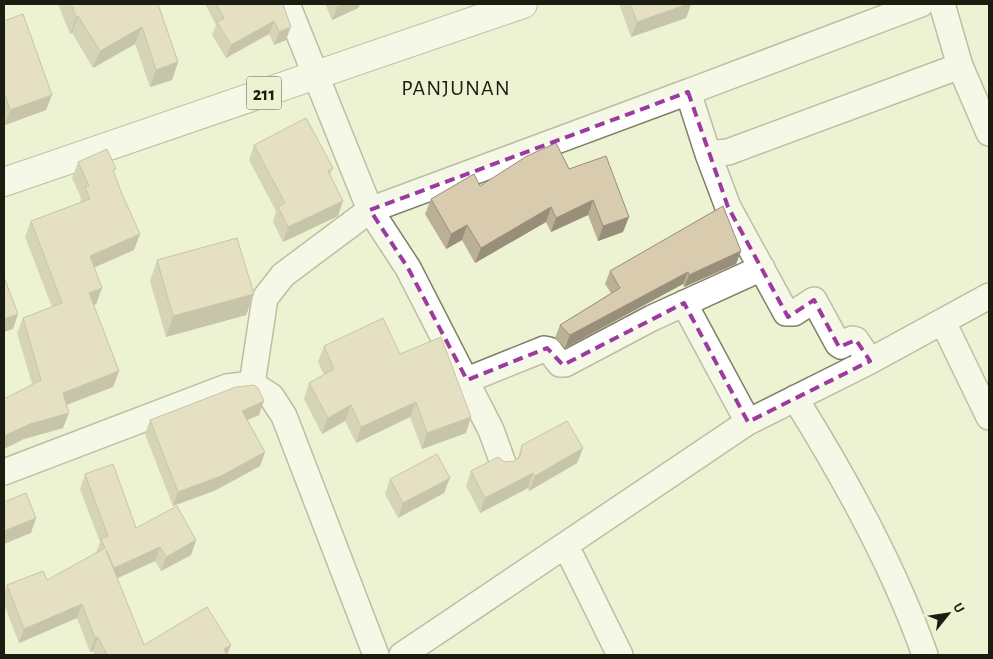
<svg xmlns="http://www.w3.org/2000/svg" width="993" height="659" font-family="'Alegreya Sans',sans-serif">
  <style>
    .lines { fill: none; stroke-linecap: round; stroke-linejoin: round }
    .minor-casing { stroke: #7d8266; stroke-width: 28 }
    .primary-casing { stroke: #7d8266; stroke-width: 30 }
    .minor { stroke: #fff; stroke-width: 25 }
    .primary { stroke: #fff; stroke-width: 28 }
    .wall { fill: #bbaf96 }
    .shaded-wall { fill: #988e7a }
    .building { fill: #d9cbae; stroke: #988e7a }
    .marked { fill: none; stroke: #9d3aa0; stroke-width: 4; stroke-dasharray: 10 6; stroke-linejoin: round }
    .labels { text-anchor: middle; stroke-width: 4.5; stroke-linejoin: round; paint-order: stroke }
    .shield { fill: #ecf2d2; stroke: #5a5d4b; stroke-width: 1 }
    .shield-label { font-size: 19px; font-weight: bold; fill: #1b1d11 }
    .quarter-label { font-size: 22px; letter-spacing: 1px; fill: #1b1d11; stroke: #ecf2d2 }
  </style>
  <rect width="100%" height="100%" fill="#ecf2d2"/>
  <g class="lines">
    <defs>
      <path id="minor" d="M 287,4 L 370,210 L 408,268 L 491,430 L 503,463
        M 942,4 L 960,66 L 989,133
        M 688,92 L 921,4
        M 684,303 L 748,422
        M 943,322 L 989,417
        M 870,361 L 856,340 L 852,339 L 841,346 L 838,344 L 814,300 L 794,313 L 786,313 L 728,207 L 708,154 L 728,152 L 960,66
        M 467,380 L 544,349 L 549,350 L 560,364 L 565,364 L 652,318 L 762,268
        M 252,384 L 265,298 L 283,275 L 370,210 L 688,92 L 708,154
        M 795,398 C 845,478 894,566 925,655
        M 4,472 L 227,387 L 252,384 L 271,396 L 284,416 L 376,655
        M 566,546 L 620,655
        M 402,655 L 748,422 L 870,361 L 989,296"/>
      <path id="primary" d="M 4,182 L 523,4"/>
    </defs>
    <use href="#minor" class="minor-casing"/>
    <use href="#primary" class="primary-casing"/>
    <use href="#minor" class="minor"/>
    <use href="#primary" class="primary"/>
  </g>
  <path class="wall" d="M 58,4 L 158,4 L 178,62 L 172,80 L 150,87 L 135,44 L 93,68 L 72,33 L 70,34 Z
    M 205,4 L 283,4 L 286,40 L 274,45 L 269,34 L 226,58 L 212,35 L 216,25 Z
    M 325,4 L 360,4 L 358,8 L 332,20 Z
    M 619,4 L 691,4 L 686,18 L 631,37 Z
    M 4,21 L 46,110 L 5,125 L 4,123 Z
    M 254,145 L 333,168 L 330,175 L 338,216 L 283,242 L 273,222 L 276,211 L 249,160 Z
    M 78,162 L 114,174 L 134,250 L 94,267 L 102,288 L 96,304 L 94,305 L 119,371 L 113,387 L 67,405 L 63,428 L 24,439 L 32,384 L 17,333 L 23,318 L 52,307 L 25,237 L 31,221 L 80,203 L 81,198 L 72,178 Z
    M 569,169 L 623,232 L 598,241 L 588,215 L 551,232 L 546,222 L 475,263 L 462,240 L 446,249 L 425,214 L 431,199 L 480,186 Z
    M 741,251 L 736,264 L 684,287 L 683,284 L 565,348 L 555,338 L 560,325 L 611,293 L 605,284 L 610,271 Z
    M 157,260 L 254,294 L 246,315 L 166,337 L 150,281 Z
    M 324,346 L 400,354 L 471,417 L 466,433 L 422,449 L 410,417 L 356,443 L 345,421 L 322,434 L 304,399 L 309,383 L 324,375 L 318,362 Z
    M 259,415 L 247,420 L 265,452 L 260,466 L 216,490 L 173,506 L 145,434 L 150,420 Z
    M 522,445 L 583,448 L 577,463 L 529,491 L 528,488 L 480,513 L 466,486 L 471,471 L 505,462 L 514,461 L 517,459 Z
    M 85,474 L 136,528 L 196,540 L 191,555 L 161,571 L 155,561 L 117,578 L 144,645 L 231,645 L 227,655 L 95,655 L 93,651 L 90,652 L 77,618 L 19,643 L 4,604 L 4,594 L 7,585 L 47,580 L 96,553 L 100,542 L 80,489 Z
    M 390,479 L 444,493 L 398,518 L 385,494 Z"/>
  <path class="shaded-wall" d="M 344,4 L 360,4 L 358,8 L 332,20 L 337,7 Z
    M 688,4 L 691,4 L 686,18 L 631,37 L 637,22 Z
    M 78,16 L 72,33 L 70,34 L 76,17 Z
    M 274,21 L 269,34 L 226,58 L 231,45 Z
    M 142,27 L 135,44 L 93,68 L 100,51 Z
    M 291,27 L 286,40 L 274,45 L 279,32 Z
    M 178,62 L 172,80 L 150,87 L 156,70 Z
    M 52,95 L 46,110 L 5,125 L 10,110 Z
    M 593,200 L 588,215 L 551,232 L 556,218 Z
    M 343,201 L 338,216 L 283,242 L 288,227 Z
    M 551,207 L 546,222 L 475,263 L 481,248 Z
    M 629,217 L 623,232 L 598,241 L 603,226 Z
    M 467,225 L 462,240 L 446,249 L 451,234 Z
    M 140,234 L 134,250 L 84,272 L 90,256 Z
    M 741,251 L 736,264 L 684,287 L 689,275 Z
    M 688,272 L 683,284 L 565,348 L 570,335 Z
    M 102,288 L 96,304 L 83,309 L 89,293 Z
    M 254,294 L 246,315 L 166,337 L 173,316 Z
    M 18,314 L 13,329 L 4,332 L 4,319 Z
    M 119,371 L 113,387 L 57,408 L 63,393 Z
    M 264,401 L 259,415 L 237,425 L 242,411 Z
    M 416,402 L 410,417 L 356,443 L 361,427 Z
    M 351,405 L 345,421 L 322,434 L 328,418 Z
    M 69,413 L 63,428 L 24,439 L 4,449 L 4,436 L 30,424 Z
    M 471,417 L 466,433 L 422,449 L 427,433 Z
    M 583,448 L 577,463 L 529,491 L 535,476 Z
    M 265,452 L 260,466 L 216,490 L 173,506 L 178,492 Z
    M 533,473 L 528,488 L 480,513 L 485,498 Z
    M 450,478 L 444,493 L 398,518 L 403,503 Z
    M 36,518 L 31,533 L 4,544 L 4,531 Z
    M 196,540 L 191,555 L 161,571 L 166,557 Z
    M 160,547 L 155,561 L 109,582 L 114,568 Z
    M 82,604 L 77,618 L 19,643 L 24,629 Z
    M 98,637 L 93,651 L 90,652 L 95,638 Z
    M 231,645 L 227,655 L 224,649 Z"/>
  <path class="building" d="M 71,4 L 158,4 L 178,62 L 156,70 L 142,27 L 100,51 L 78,16 L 76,17 Z
    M 216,4 L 283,4 L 291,27 L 279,32 L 274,21 L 231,45 L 217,22 L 224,18 Z
    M 335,4 L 344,4 L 337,7 Z
    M 630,4 L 688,4 L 637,22 Z
    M 23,14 L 52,95 L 10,110 L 4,92 L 4,21 Z
    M 306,118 L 333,168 L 328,171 L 343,201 L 288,227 L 278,207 L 285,203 L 254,145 Z
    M 556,143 L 569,169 L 606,156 L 629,217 L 603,226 L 593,200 L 556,218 L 551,207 L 481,248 L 467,225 L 451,234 L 431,199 L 474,174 L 480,186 L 527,156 Z
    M 107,149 L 116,169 L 113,170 L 122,194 L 140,234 L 90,256 L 102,288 L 89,293 L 119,371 L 63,393 L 69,413 L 30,424 L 4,436 L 4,399 L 41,380 L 23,318 L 62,303 L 31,221 L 90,199 L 85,187 L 89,186 L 78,162 Z
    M 723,206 L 741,251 L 689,275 L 688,272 L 570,335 L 560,325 L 620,288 L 610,271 Z
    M 237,238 L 254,294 L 173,316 L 157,260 Z
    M 4,277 L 18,314 L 4,319 Z
    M 383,318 L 400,354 L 441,337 L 471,417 L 427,433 L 416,402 L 361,427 L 351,405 L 328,418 L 309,383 L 334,369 L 324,346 Z
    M 254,385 L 258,388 L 264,401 L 242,411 L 265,452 L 221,476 L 178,492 L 150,420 L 236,387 Z
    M 567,421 L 583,448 L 535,476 L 533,473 L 485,498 L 471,471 L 498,457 L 505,462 L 514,461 L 520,457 L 522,445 Z
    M 437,454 L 450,478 L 403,503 L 390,479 Z
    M 113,464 L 136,528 L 177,506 L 196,540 L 166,557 L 160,547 L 114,568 L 106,550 L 144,645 L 207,607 L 231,645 L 224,649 L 227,655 L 107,655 L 98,637 L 95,638 L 82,604 L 24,629 L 7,585 L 43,571 L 47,580 L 105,548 L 101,539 L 108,536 L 85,474 Z
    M 26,493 L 36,518 L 4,531 L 4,502 Z"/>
  <path d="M0 0H993V659H0ZM 688,92 L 728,207 L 788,317 L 814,300 L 839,347 L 856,340 L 870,361 L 748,422 L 684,303 L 563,365 L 547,348 L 467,380 L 408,268 L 370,210 Z" fill="#ecf2d2" fill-opacity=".55" fill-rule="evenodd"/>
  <path class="marked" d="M 688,92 L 728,207 L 788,317 L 814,300 L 839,347 L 856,340 L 870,361 L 748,422 L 684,303 L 563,365 L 547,348 L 467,380 L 408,268 L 370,210 Z"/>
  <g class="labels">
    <rect class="shield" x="246.5" y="76.5" width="35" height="33" rx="4"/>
    <g class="shield-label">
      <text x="264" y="100">211</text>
    </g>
    <g class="quarter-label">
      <text x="456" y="95">PANJUNAN</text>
    </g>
  </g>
  <rect width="993" height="659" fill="none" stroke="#1b1d11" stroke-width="10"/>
  <g transform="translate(948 614) rotate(60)" stroke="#ecf2d2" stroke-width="4" paint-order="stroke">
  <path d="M0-4L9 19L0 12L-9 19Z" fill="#1b1d11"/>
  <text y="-8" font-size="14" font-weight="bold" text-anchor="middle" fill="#1b1d11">U</text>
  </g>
</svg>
